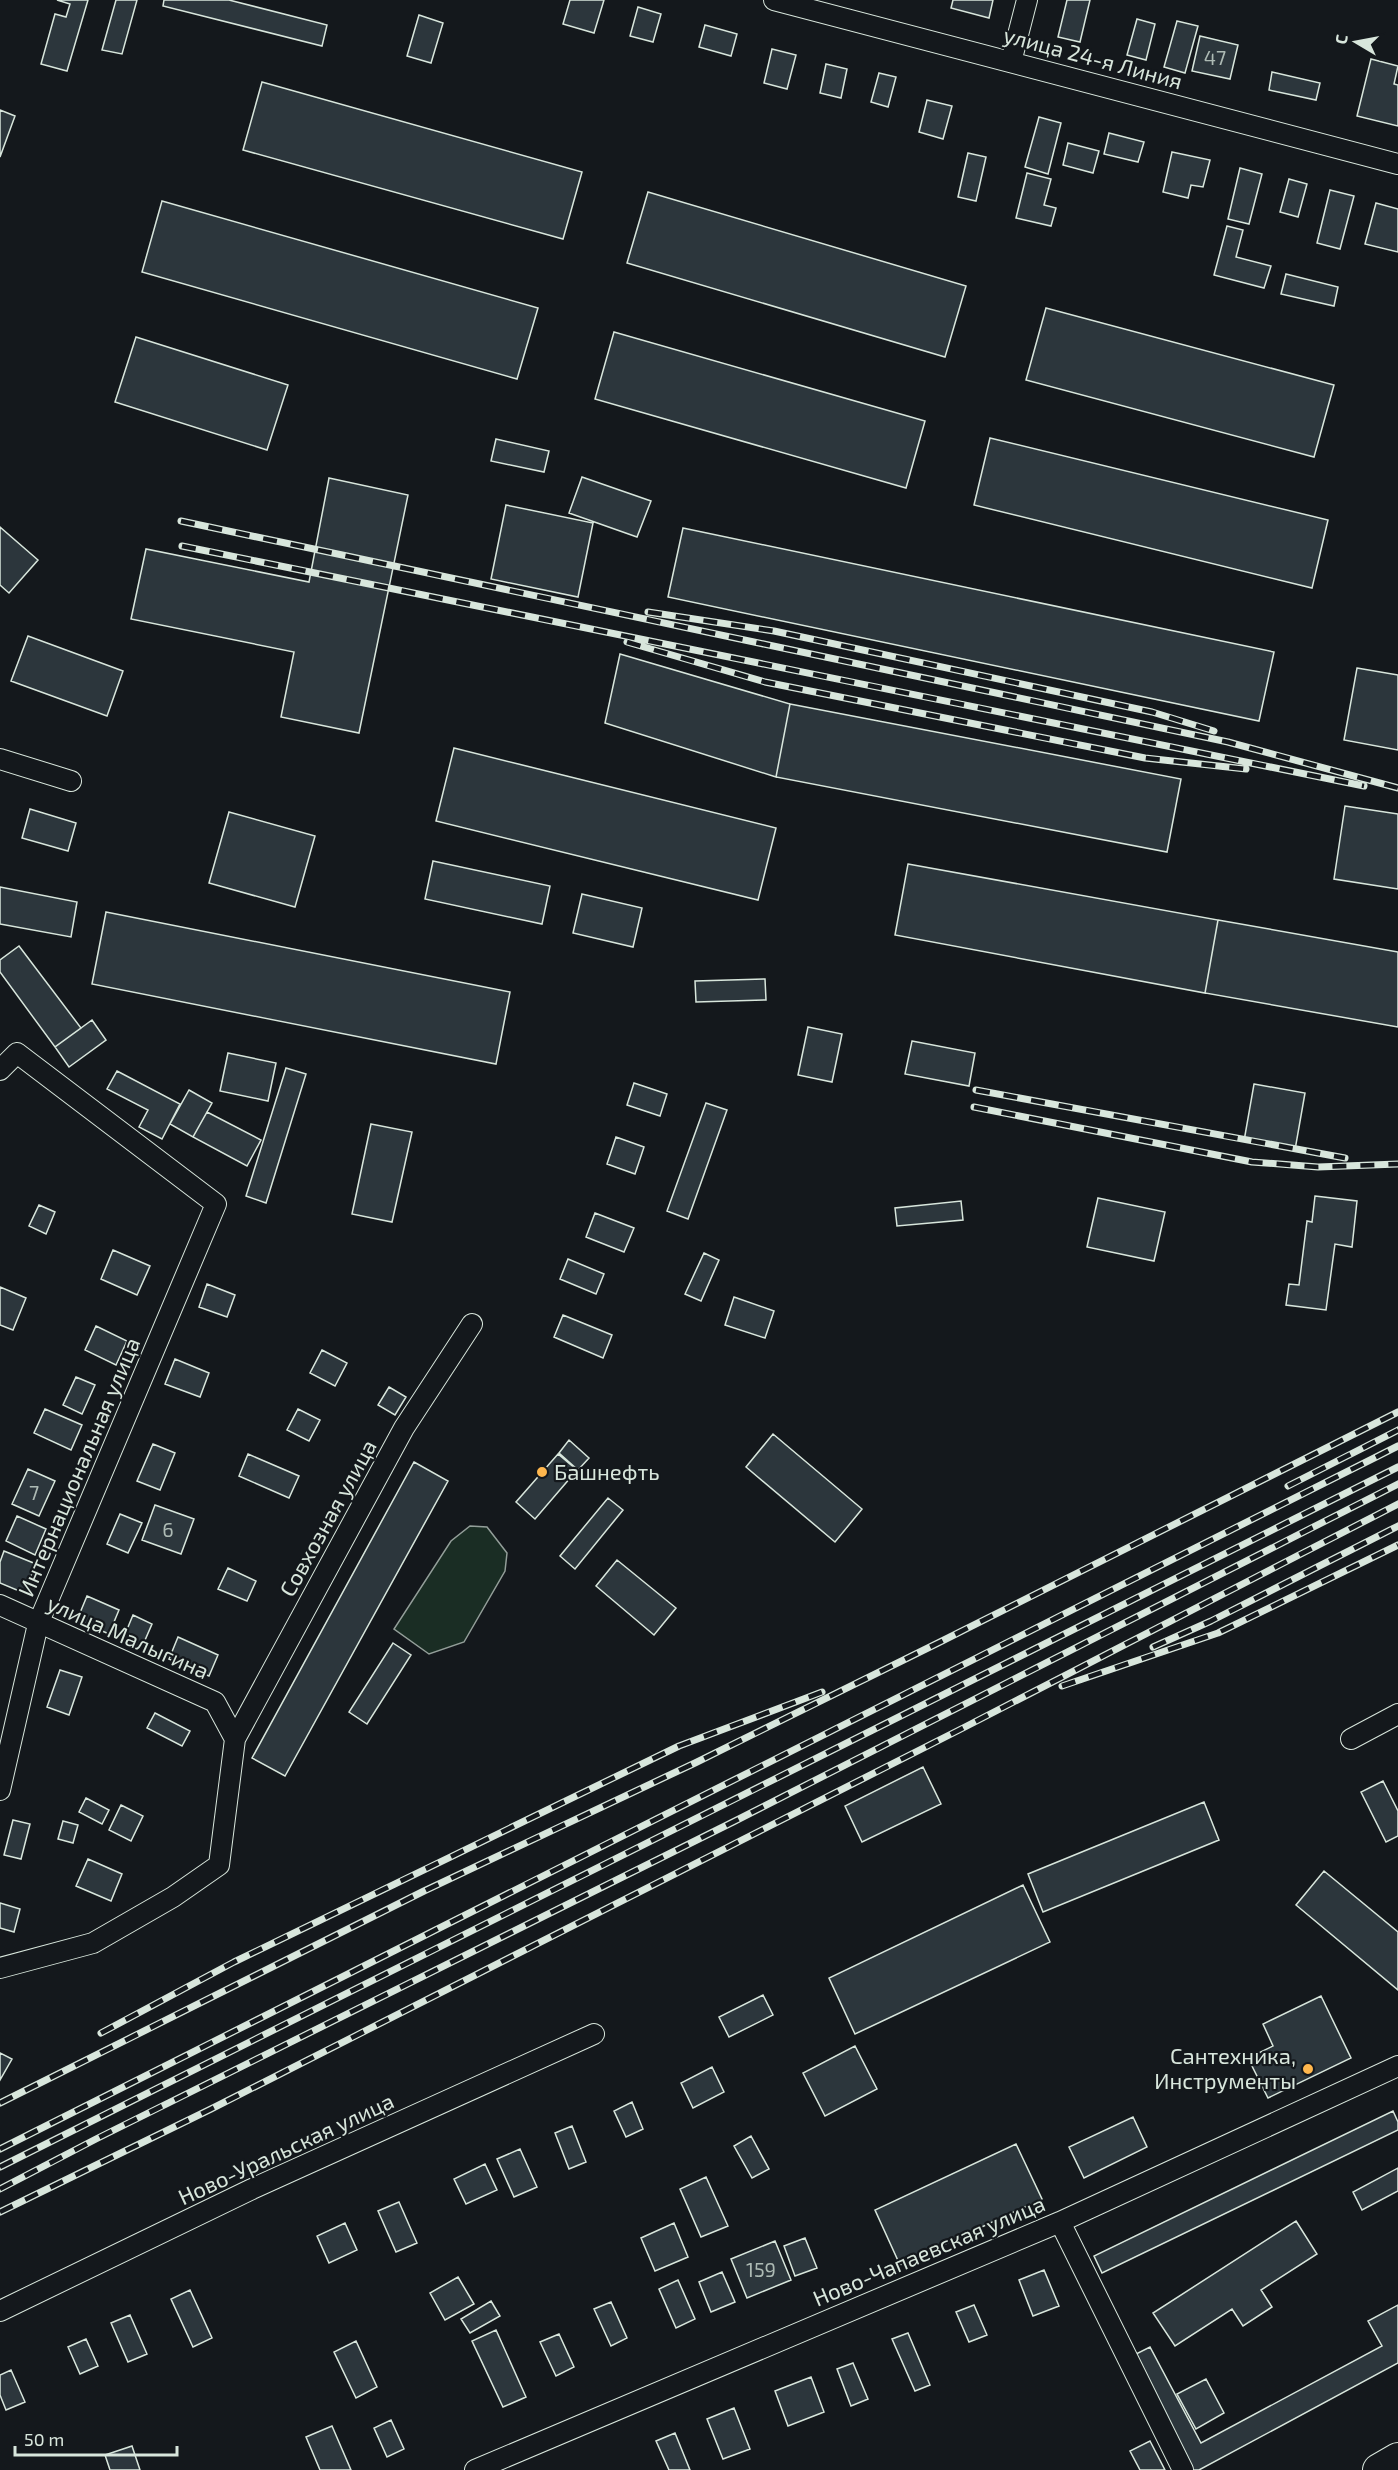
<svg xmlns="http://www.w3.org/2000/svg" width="1398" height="2470" font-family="'Exo 2',sans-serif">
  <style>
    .green { fill: #1a2d24; stroke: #939e99; stroke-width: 1.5 }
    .building { fill: #2c363c; stroke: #d8e6dc; stroke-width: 1.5 }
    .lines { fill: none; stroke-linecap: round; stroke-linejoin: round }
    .street-casing { stroke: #d8e6dc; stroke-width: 22 }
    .primary-casing { stroke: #d8e6dc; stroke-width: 34 }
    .street { stroke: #14181c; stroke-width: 20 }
    .primary { stroke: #14181c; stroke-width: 32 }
    .rail-casing { stroke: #d8e6dc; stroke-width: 7 }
    .rail { stroke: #14181c; stroke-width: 4.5; stroke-dasharray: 14; stroke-linecap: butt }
    .poi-dot { fill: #ffb74d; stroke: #14181c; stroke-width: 2 }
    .labels { text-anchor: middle; stroke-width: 4.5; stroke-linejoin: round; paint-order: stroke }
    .number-label { font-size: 20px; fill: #adbab4 }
    .street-label { font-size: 22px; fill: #d8e6dc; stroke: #14181c }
    .poi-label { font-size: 22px; fill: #d8e6dc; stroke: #14181c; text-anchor: start }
  </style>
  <rect width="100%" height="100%" fill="#14181c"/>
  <path class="green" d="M 470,1526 L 487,1527 L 507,1553 L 505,1571 L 464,1642 L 429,1654 L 394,1629 L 451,1541 Z"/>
  <path class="building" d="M 57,0 L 88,0 L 67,71 L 41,64 L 55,14 L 66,17 L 70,4 Z
    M 116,0 L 137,0 L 122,54 L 102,50 Z
    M 164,0 L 229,0 L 327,25 L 322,46 L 163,6 Z
    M 570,0 L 604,0 L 594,33 L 563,24 Z
    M 953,0 L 993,0 L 989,18 L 951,8 Z
    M 1067,0 L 1090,0 L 1080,42 L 1058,37 Z
    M 638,7 L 661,14 L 653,42 L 630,36 Z
    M 419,15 L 443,23 L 431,63 L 407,56 Z
    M 1137,19 L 1155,24 L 1146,60 L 1127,55 Z
    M 1177,21 L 1198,26 L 1185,73 L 1164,67 Z
    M 705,25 L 737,34 L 731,56 L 699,47 Z
    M 1200,36 L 1238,45 L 1230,79 L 1192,71 Z
    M 772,49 L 796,55 L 787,89 L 764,83 Z
    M 1371,59 L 1398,66 L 1394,84 L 1398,85 L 1398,126 L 1357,116 Z
    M 826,64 L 847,69 L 841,98 L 820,93 Z
    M 1272,72 L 1320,83 L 1316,100 L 1269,90 Z
    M 879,73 L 896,77 L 888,107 L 871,102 Z
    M 262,82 L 582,172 L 563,239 L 243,150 Z
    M 927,100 L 952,106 L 943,139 L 919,132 Z
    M 0,110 L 15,116 L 0,157 Z
    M 1039,117 L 1061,123 L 1048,174 L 1025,167 Z
    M 1109,133 L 1144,142 L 1138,162 L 1104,154 Z
    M 1068,143 L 1099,151 L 1093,173 L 1063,165 Z
    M 1172,152 L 1210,160 L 1203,187 L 1191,185 L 1188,198 L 1163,192 Z
    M 968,153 L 986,157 L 976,201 L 958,197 Z
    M 1240,168 L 1262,174 L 1249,224 L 1228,219 Z
    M 1027,173 L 1051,179 L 1044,205 L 1056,208 L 1051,226 L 1016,218 Z
    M 1289,179 L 1307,184 L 1298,217 L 1280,212 Z
    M 1330,190 L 1354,196 L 1340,249 L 1317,243 Z
    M 648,192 L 966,286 L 945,357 L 627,263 Z
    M 162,201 L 538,308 L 517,379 L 142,272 Z
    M 1376,203 L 1398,209 L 1398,252 L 1365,244 Z
    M 1227,226 L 1243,230 L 1236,257 L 1271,266 L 1264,288 L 1214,275 Z
    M 1286,274 L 1338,287 L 1334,306 L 1281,294 Z
    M 1046,308 L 1334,385 L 1314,457 L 1026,380 Z
    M 614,332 L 925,421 L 906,488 L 595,399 Z
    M 136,337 L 288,385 L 267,450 L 115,402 Z
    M 990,438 L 1328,520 L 1312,588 L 974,505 Z
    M 496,439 L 549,451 L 544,472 L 491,461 Z
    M 582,477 L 651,501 L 637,537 L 569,513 Z
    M 329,478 L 408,495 L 359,733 L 281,717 L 294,652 L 131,619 L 146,549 L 309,582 Z
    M 506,505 L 593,523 L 578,597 L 491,579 Z
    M 0,527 L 38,560 L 9,593 L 0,585 Z
    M 683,528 L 1274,652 L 1259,721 L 668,597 Z
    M 28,636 L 123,671 L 107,716 L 11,681 Z
    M 620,654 L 790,704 L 776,777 L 605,723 Z
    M 1357,668 L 1398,675 L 1398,750 L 1344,740 Z
    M 790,704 L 1181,779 L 1167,852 L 776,777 Z
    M 454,748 L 776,828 L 758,900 L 436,821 Z
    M 1345,806 L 1398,814 L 1398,889 L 1334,879 Z
    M 30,809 L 76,823 L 68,851 L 22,838 Z
    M 229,812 L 315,836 L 295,907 L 209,883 Z
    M 433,861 L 550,886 L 542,924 L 425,899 Z
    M 908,864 L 1218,920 L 1205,993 L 895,935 Z
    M 0,887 L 77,902 L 71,937 L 0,924 Z
    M 582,894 L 642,908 L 633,947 L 573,933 Z
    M 106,912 L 510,992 L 496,1064 L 92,984 Z
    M 1218,920 L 1398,952 L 1398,1027 L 1205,993 Z
    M 19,946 L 81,1028 L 55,1047 L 0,972 L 0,960 Z
    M 765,979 L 766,1000 L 696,1002 L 695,981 Z
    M 92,1020 L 106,1040 L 69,1067 L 55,1047 Z
    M 808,1027 L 842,1034 L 832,1082 L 798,1075 Z
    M 912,1041 L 975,1053 L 969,1086 L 905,1074 Z
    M 228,1053 L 276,1063 L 268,1101 L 220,1091 Z
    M 286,1068 L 306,1074 L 266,1203 L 246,1196 Z
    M 117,1071 L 180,1104 L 162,1139 L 139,1127 L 148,1110 L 107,1089 Z
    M 634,1083 L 667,1094 L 660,1116 L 627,1105 Z
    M 1254,1084 L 1305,1093 L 1295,1150 L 1244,1141 Z
    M 189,1090 L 212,1103 L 193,1137 L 170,1124 Z
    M 706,1103 L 727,1110 L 688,1219 L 667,1211 Z
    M 207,1112 L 261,1140 L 247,1166 L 193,1137 Z
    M 371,1124 L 412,1132 L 392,1222 L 352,1214 Z
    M 616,1137 L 644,1147 L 635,1174 L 607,1164 Z
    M 1315,1196 L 1357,1201 L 1352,1247 L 1335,1244 L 1326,1310 L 1286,1305 L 1289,1284 L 1299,1285 L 1307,1221 L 1312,1222 Z
    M 1098,1198 L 1165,1212 L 1154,1261 L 1087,1247 Z
    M 961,1201 L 963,1220 L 897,1226 L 895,1208 Z
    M 39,1205 L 55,1212 L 46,1234 L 29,1226 Z
    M 595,1213 L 634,1228 L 624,1252 L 586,1237 Z
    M 113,1250 L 150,1266 L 137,1295 L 101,1279 Z
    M 704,1253 L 719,1260 L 701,1301 L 685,1294 Z
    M 568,1259 L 604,1274 L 596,1294 L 560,1279 Z
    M 207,1284 L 235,1295 L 227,1317 L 199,1307 Z
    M 0,1287 L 26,1298 L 13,1330 L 0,1325 Z
    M 734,1297 L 774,1311 L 765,1338 L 725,1325 Z
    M 563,1315 L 612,1335 L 603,1358 L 554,1337 Z
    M 96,1326 L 127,1341 L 116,1365 L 85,1350 Z
    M 322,1350 L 347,1363 L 335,1386 L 310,1373 Z
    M 175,1359 L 209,1373 L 200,1397 L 165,1384 Z
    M 76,1377 L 95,1385 L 82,1414 L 63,1405 Z
    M 389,1387 L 406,1397 L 395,1415 L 378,1405 Z
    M 45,1409 L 82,1425 L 71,1450 L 34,1433 Z
    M 298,1409 L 320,1420 L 309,1441 L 287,1430 Z
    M 773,1434 L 862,1509 L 835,1542 L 746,1467 Z
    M 569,1440 L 589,1458 L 578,1470 L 559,1453 Z
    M 153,1444 L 175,1453 L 160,1490 L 137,1481 Z
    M 248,1454 L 299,1476 L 289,1498 L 239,1476 Z
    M 558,1454 L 577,1470 L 535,1519 L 516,1502 Z
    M 414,1462 L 448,1481 L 285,1776 L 252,1758 Z
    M 28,1469 L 55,1481 L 39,1516 L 12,1504 Z
    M 608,1498 L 623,1510 L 575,1569 L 560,1556 Z
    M 155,1505 L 194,1519 L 181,1554 L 142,1540 Z
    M 120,1514 L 142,1523 L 128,1553 L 107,1544 Z
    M 17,1516 L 46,1529 L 35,1555 L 6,1541 Z
    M 4,1551 L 36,1564 L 24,1593 L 0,1583 L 0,1562 Z
    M 617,1560 L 676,1608 L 654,1635 L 596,1586 Z
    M 228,1568 L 256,1581 L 247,1601 L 218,1589 Z
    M 87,1596 L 119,1610 L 109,1634 L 77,1620 Z
    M 133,1615 L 152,1624 L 142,1647 L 123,1639 Z
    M 178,1637 L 218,1655 L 209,1676 L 169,1659 Z
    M 393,1643 L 411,1655 L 367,1724 L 349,1712 Z
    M 60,1670 L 82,1677 L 69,1715 L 47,1707 Z
    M 155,1713 L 190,1731 L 182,1746 L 147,1728 Z
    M 923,1767 L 941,1804 L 862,1842 L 845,1806 Z
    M 1383,1781 L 1398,1811 L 1398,1836 L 1386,1842 L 1361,1792 Z
    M 86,1798 L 109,1810 L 102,1824 L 79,1812 Z
    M 1204,1802 L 1219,1840 L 1043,1912 L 1028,1874 Z
    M 121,1805 L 143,1816 L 131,1841 L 109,1830 Z
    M 13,1820 L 30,1824 L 21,1859 L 4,1855 Z
    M 63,1821 L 78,1825 L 73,1843 L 58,1839 Z
    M 88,1859 L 122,1874 L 111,1901 L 76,1886 Z
    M 1324,1871 L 1398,1932 L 1398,1990 L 1296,1905 Z
    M 1023,1885 L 1050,1942 L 855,2034 L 829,1978 Z
    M 0,1903 L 20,1909 L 14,1932 L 0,1928 Z
    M 763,1995 L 773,2015 L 729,2037 L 719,2017 Z
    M 1321,1996 L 1351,2058 L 1268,2098 L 1248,2058 L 1273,2046 L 1263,2024 Z
    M 855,2046 L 877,2089 L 825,2116 L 803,2073 Z
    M 0,2053 L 12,2059 L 0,2080 Z
    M 712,2067 L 724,2092 L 693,2108 L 681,2083 Z
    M 632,2102 L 643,2129 L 626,2137 L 614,2111 Z
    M 1393,2111 L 1398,2122 L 1398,2130 L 1102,2273 L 1094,2256 Z
    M 1133,2117 L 1147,2147 L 1084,2178 L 1069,2147 Z
    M 572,2126 L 586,2162 L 569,2169 L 555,2133 Z
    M 751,2136 L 769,2169 L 752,2178 L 734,2146 Z
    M 1016,2144 L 1042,2199 L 900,2265 L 875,2210 Z
    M 520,2149 L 537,2187 L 514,2197 L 497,2159 Z
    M 485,2164 L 497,2190 L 466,2204 L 454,2179 Z
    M 1398,2168 L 1398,2191 L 1362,2210 L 1353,2192 Z
    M 706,2177 L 728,2226 L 701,2237 L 680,2189 Z
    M 399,2202 L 417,2243 L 396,2252 L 378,2211 Z
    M 1296,2221 L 1317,2254 L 1261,2290 L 1272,2307 L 1243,2326 L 1232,2309 L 1175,2346 L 1153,2313 Z
    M 345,2223 L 357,2250 L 329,2263 L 317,2236 Z
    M 674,2223 L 688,2257 L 655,2271 L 641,2238 Z
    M 805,2238 L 817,2268 L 795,2276 L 784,2246 Z
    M 775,2241 L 791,2280 L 747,2298 L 731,2259 Z
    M 1044,2270 L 1059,2306 L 1033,2316 L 1019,2280 Z
    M 722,2272 L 735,2302 L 711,2312 L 699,2282 Z
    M 458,2277 L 474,2304 L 445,2320 L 430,2293 Z
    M 678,2280 L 695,2319 L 676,2328 L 659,2289 Z
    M 190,2290 L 212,2338 L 193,2347 L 171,2299 Z
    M 491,2301 L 500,2316 L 470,2333 L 461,2319 Z
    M 611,2302 L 627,2338 L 611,2346 L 594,2309 Z
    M 974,2305 L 987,2335 L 969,2342 L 956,2312 Z
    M 1398,2305 L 1398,2363 L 1199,2470 L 1191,2470 L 1130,2357 L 1150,2347 L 1201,2443 L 1382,2346 L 1368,2321 Z
    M 130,2315 L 147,2354 L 128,2362 L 111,2323 Z
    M 496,2330 L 526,2397 L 503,2407 L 472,2341 Z
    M 908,2333 L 930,2385 L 915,2391 L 892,2339 Z
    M 559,2334 L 574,2367 L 556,2376 L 540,2342 Z
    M 86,2339 L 98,2366 L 80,2374 L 68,2347 Z
    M 356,2341 L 377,2387 L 356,2398 L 334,2352 Z
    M 853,2363 L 868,2399 L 851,2406 L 837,2369 Z
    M 11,2370 L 25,2402 L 6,2410 L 0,2395 L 0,2375 Z
    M 811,2377 L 824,2412 L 788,2426 L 775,2391 Z
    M 1206,2379 L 1224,2413 L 1196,2429 L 1177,2394 Z
    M 734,2408 L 750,2449 L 723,2459 L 707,2419 Z
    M 391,2420 L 404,2449 L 387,2457 L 374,2428 Z
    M 332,2426 L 351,2470 L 320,2470 L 306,2437 Z
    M 675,2433 L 690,2470 L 669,2470 L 656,2441 Z
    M 1150,2441 L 1165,2470 L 1140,2470 L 1130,2451 Z
    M 132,2446 L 140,2470 L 110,2470 L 105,2455 Z"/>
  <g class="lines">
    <defs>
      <path id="street" d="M 774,0 L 1398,164
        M 1011,62 L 1027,0
        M 0,759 L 71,781
        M 0,1070 L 17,1053 L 216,1204 L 38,1624 L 0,1790
        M 0,1605 L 215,1702 L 235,1739 L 219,1865 L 173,1897 L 93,1943 L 0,1968
        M 235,1739 L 404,1428 L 472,1324
        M 1351,1739 L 1398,1714
        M 1060,2222 L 1183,2470
        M 0,2311 L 252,2189 L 594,2034
        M 475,2470 L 1060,2222 L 1398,2066"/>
      <path id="primary" d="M 1379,2470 L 1398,2459"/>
    </defs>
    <use href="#street" class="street-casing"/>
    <use href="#primary" class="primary-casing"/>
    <use href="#street" class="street"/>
    <use href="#primary" class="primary"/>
    <defs>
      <path id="rail" d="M 181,521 L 1228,742 L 1398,788
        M 182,546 L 1364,786
        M 648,612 L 774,631 L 1152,712 L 1214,731
        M 627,642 L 765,682 L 1145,758 L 1246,769
        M 976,1090 L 1345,1158
        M 974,1107 L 1252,1162 L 1318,1167 L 1398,1164
        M 1288,1486 L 1398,1430
        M 1153,1647 L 1211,1621 L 1398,1526
        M 1062,1686 L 1218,1633 L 1398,1545
        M 101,2033 L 234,1962 L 679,1746 L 822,1692
        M 0,2103 L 424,1891 L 695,1763 L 938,1643 L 1398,1412
        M 0,2149 L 1398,1446
        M 0,2167 L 1398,1467
        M 0,2189 L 96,2139 L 735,1821 L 1398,1484
        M 0,2212 L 211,2109 L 963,1728 L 1398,1504"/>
    </defs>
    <use href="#rail" class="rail-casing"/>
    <use href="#rail" class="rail"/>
  </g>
  <g class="poi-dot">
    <circle cx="542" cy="1472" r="6"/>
    <circle cx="1308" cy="2069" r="6"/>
  </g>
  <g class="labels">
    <g class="number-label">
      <text x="1215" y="65">47</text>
      <text x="34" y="1500">7</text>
      <text x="168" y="1537">6</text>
      <text x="761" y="2277">159</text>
    </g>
    <g class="street-label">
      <text transform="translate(1093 58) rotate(15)" y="8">улица 24-я Линия</text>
      <text transform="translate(79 1467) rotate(-67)" y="8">Интернациональная улица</text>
      <text transform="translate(328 1518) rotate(-61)" y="8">Совхозная улица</text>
      <text transform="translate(128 1637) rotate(24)" y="8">улица Малыгина</text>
      <text transform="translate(286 2149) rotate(-25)" y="8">Ново-Уральская улица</text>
      <text transform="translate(929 2251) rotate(-23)" y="8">Ново-Чапаевская улица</text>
    </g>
    <g class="poi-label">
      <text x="554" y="1480">Башнефть</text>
      <text x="1296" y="2064" text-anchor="end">Сантехника,<tspan x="1296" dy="25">Инструменты</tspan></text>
    </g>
  </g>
  <g transform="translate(1356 42) rotate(280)" stroke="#14181c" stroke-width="4.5" paint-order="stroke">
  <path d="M0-4.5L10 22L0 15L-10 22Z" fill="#d8e6dc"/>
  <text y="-9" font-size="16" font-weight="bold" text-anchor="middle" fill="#d8e6dc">С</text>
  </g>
  <path d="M15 2446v9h162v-9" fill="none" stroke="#d8e6dc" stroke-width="3"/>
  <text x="24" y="2446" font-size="18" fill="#d8e6dc" stroke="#14181c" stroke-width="4.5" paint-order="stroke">50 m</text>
</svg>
